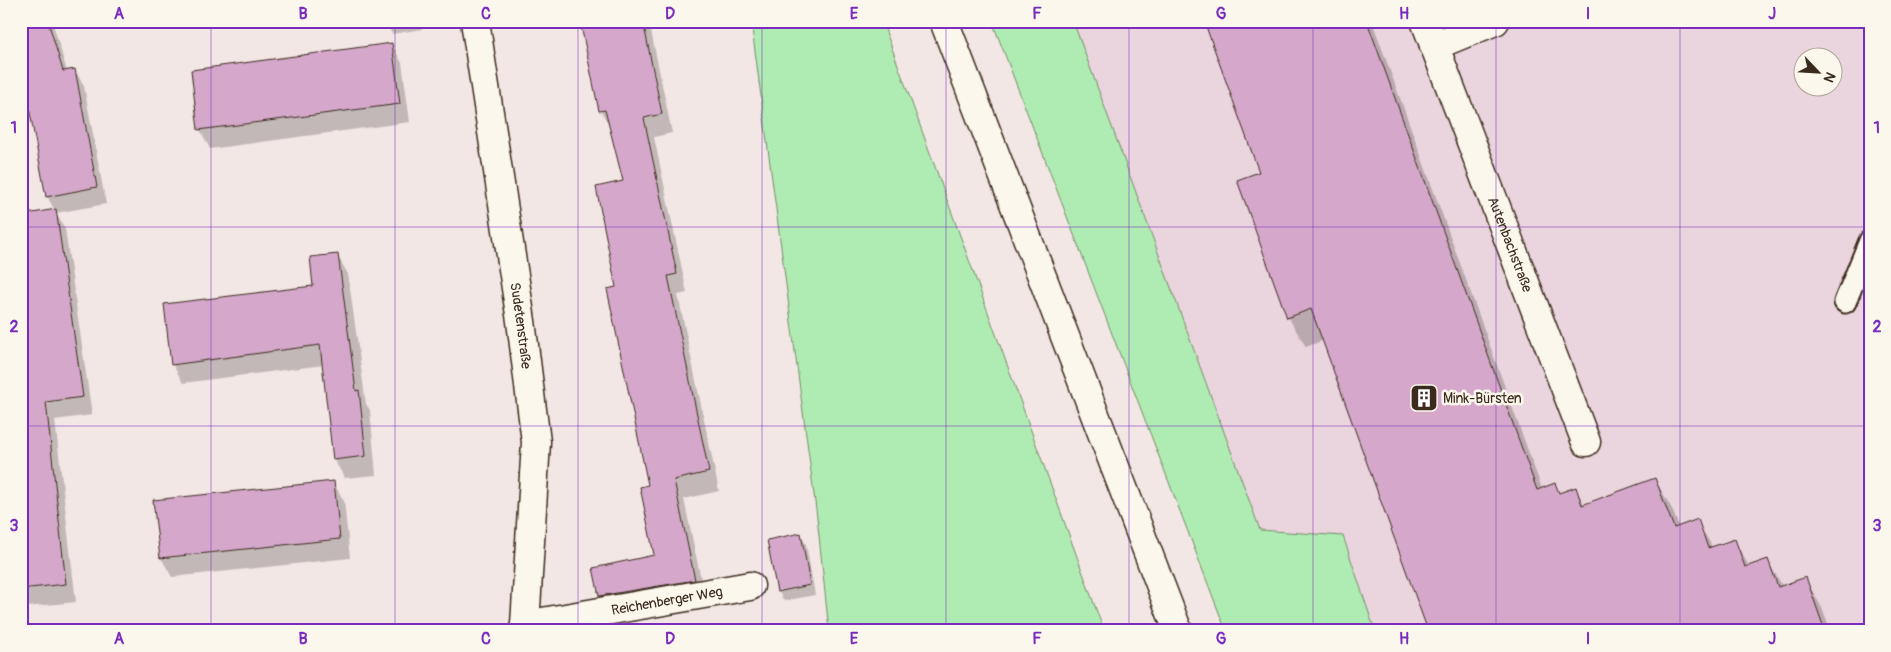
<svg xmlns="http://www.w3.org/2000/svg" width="1891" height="652" font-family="Pangolin,sans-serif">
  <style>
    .built { fill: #ead4dd; fill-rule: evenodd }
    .green { fill: #afecb3; stroke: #758b68 }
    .shadow { fill: #0003 }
    .building { fill: #d5a8cb; stroke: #3b2a1e }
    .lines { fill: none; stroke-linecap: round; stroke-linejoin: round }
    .lane-casing { stroke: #3b2a1e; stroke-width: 25 }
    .street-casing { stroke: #3b2a1e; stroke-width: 31 }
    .secondary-casing { stroke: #3b2a1e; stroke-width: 31 }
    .lane { stroke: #fbf7ec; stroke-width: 21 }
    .street { stroke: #fbf7ec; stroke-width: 28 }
    .secondary { stroke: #fbf7ec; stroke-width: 28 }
    .grid { fill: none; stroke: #7b2cbf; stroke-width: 1; stroke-opacity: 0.55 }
    .labels { text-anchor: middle; stroke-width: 5; stroke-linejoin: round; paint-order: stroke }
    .street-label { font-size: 14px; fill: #3b2a1e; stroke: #fbf7ec }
    .poi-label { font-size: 14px; fill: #3b2a1e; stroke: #fbf7ec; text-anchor: start }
    .neatline { fill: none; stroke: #7b2cbf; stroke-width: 2 }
    .grid-label { font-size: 16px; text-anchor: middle; font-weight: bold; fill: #7b2cbf }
  </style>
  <rect width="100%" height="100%" fill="#f3e7e5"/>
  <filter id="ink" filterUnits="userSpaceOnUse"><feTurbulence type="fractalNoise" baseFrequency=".02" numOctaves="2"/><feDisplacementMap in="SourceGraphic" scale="10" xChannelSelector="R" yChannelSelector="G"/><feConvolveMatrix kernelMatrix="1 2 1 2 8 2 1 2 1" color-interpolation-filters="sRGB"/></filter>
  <g filter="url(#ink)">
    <path class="built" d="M 1065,21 L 1870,21 L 1870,631 L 1375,631 L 1343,536 L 1260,530 ZM 1804,58 L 1834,58 L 1834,88 L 1804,88 Z"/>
    <path class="green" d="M 751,21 L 882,21 L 1104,631 L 829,631 L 817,517 Z
      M 992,21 L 1073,21 L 1260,530 L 1343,536 L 1375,631 L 1226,631 Z"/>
    <path class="shadow" d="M 21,21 L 52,21 L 67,71 L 75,70 L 84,86 L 106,204 L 56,213 L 65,229 L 92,415 L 55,420 L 76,602 L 27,607 L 29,631 L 21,631 L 21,216 L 55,211 L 47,196 Z
      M 385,21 L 421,21 L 422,29 L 392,34 Z
      M 582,21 L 649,21 L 672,133 L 654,137 L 687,293 L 678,295 L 719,491 L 684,499 L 705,598 L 611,615 L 600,596 L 594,569 L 656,556 L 650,486 L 618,288 L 624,182 L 611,129 L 601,111 Z
      M 1205,21 L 1372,21 L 1542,489 L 1555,485 L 1560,494 L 1575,488 L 1585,505 L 1655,479 L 1672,509 L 1679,527 L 1697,521 L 1713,548 L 1734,540 L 1749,566 L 1767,560 L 1783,587 L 1805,578 L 1822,608 L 1831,631 L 1430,631 L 1324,340 L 1306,347 L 1288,317 L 1260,173 Z
      M 392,44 L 402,63 L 410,122 L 210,149 L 200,130 L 192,71 Z
      M 337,255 L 348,274 L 366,404 L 370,410 L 376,475 L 345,478 L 334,460 L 323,365 L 183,383 L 173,365 L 314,287 Z
      M 333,482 L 344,501 L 350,558 L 172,577 L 161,558 Z
      M 800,535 L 806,544 L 815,595 L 784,601 L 778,591 Z"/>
    <path class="building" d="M 21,21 L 48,21 L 63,71 L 75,69 L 97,187 L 46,197 L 21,65 Z
      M 580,21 L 643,21 L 662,114 L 644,118 L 677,274 L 668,276 L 709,472 L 674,480 L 695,580 L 599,596 L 593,568 L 654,555 L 640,487 L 648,485 L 607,289 L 616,287 L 596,187 L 623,181 L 605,110 L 599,111 Z
      M 1204,21 L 1367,21 L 1537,490 L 1555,483 L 1559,493 L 1576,487 L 1582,505 L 1655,478 L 1674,528 L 1698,519 L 1708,548 L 1735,539 L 1745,567 L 1768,559 L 1778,587 L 1806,577 L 1825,631 L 1428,631 L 1311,309 L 1287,318 L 1237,180 L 1259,172 Z
      M 392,43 L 400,104 L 198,130 L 191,70 Z
      M 56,209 L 83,397 L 46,402 L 66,584 L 21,589 L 21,215 Z
      M 338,254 L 356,391 L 359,390 L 366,456 L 333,460 L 320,345 L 171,365 L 164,304 L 313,286 L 310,257 Z
      M 334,481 L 340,539 L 160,558 L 153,500 Z
      M 801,533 L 810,585 L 777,592 L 767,540 Z"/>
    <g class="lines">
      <defs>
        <path id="lane" d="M 1845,302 L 1870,241"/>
        <g id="street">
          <path id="s1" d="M 475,21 L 521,321 L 536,442 L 525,625 L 523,631"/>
          <path id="s2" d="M 1425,21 L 1586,442"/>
          <path d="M 1434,46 L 1495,21"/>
          <path id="s3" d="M 525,625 L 750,586"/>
        </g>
        <path id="secondary" d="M 944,21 L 1178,631"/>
      </defs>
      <use href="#lane" class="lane-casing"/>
      <use href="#street" class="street-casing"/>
      <use href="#secondary" class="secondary-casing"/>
      <use href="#lane" class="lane"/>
      <use href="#street" class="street"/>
      <use href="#secondary" class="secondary"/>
    </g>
  </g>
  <path class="grid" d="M 211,21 L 211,631M 395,21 L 395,631M 578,21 L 578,631M 762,21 L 762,631M 946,21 L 946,631M 1129,21 L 1129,631M 1313,21 L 1313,631M 1496,21 L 1496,631M 1680,21 L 1680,631M 21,227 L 1870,227M 21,426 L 1870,426"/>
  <defs>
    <symbol id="building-square" viewBox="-11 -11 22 22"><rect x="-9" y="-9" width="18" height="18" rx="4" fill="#3b2a1e" stroke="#fbf7ec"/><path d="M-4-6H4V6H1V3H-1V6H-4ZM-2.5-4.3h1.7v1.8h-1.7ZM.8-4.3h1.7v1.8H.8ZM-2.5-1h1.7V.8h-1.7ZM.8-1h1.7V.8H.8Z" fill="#fff"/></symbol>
  </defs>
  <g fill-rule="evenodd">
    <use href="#building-square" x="1408" y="382" width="32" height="32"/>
  </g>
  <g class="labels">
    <g class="street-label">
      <text dy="5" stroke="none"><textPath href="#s2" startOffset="239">Autenbachstraße</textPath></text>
      <text dy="5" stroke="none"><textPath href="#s1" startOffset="308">Sudetenstraße</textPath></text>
      <text dy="5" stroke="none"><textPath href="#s3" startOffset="144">Reichenberger Weg</textPath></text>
    </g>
    <g class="poi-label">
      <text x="1443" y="403">Mink-Bürsten</text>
    </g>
  </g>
  <rect width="1891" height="652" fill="none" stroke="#fbf7ec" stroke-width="55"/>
  <g transform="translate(1818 72) rotate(115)"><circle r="24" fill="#fbf7ec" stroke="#aea59a"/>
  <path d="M0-4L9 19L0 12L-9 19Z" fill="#3b2a1e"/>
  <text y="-8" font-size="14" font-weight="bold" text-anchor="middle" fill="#3b2a1e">N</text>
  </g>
  <rect x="28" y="28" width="1836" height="596" class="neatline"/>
  <g class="grid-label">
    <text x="119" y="19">A</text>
    <text x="303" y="19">B</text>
    <text x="486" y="19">C</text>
    <text x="670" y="19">D</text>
    <text x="854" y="19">E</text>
    <text x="1037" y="19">F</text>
    <text x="1221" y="19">G</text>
    <text x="1404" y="19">H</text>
    <text x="1588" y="19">I</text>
    <text x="1772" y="19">J</text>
    <text x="14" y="133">1</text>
    <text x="1877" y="133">1</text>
    <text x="14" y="332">2</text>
    <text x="1877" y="332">2</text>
    <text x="14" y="531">3</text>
    <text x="1877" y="531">3</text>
    <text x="119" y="644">A</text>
    <text x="303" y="644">B</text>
    <text x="486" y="644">C</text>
    <text x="670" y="644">D</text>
    <text x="854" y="644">E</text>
    <text x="1037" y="644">F</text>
    <text x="1221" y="644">G</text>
    <text x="1404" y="644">H</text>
    <text x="1588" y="644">I</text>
    <text x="1772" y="644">J</text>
  </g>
</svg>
